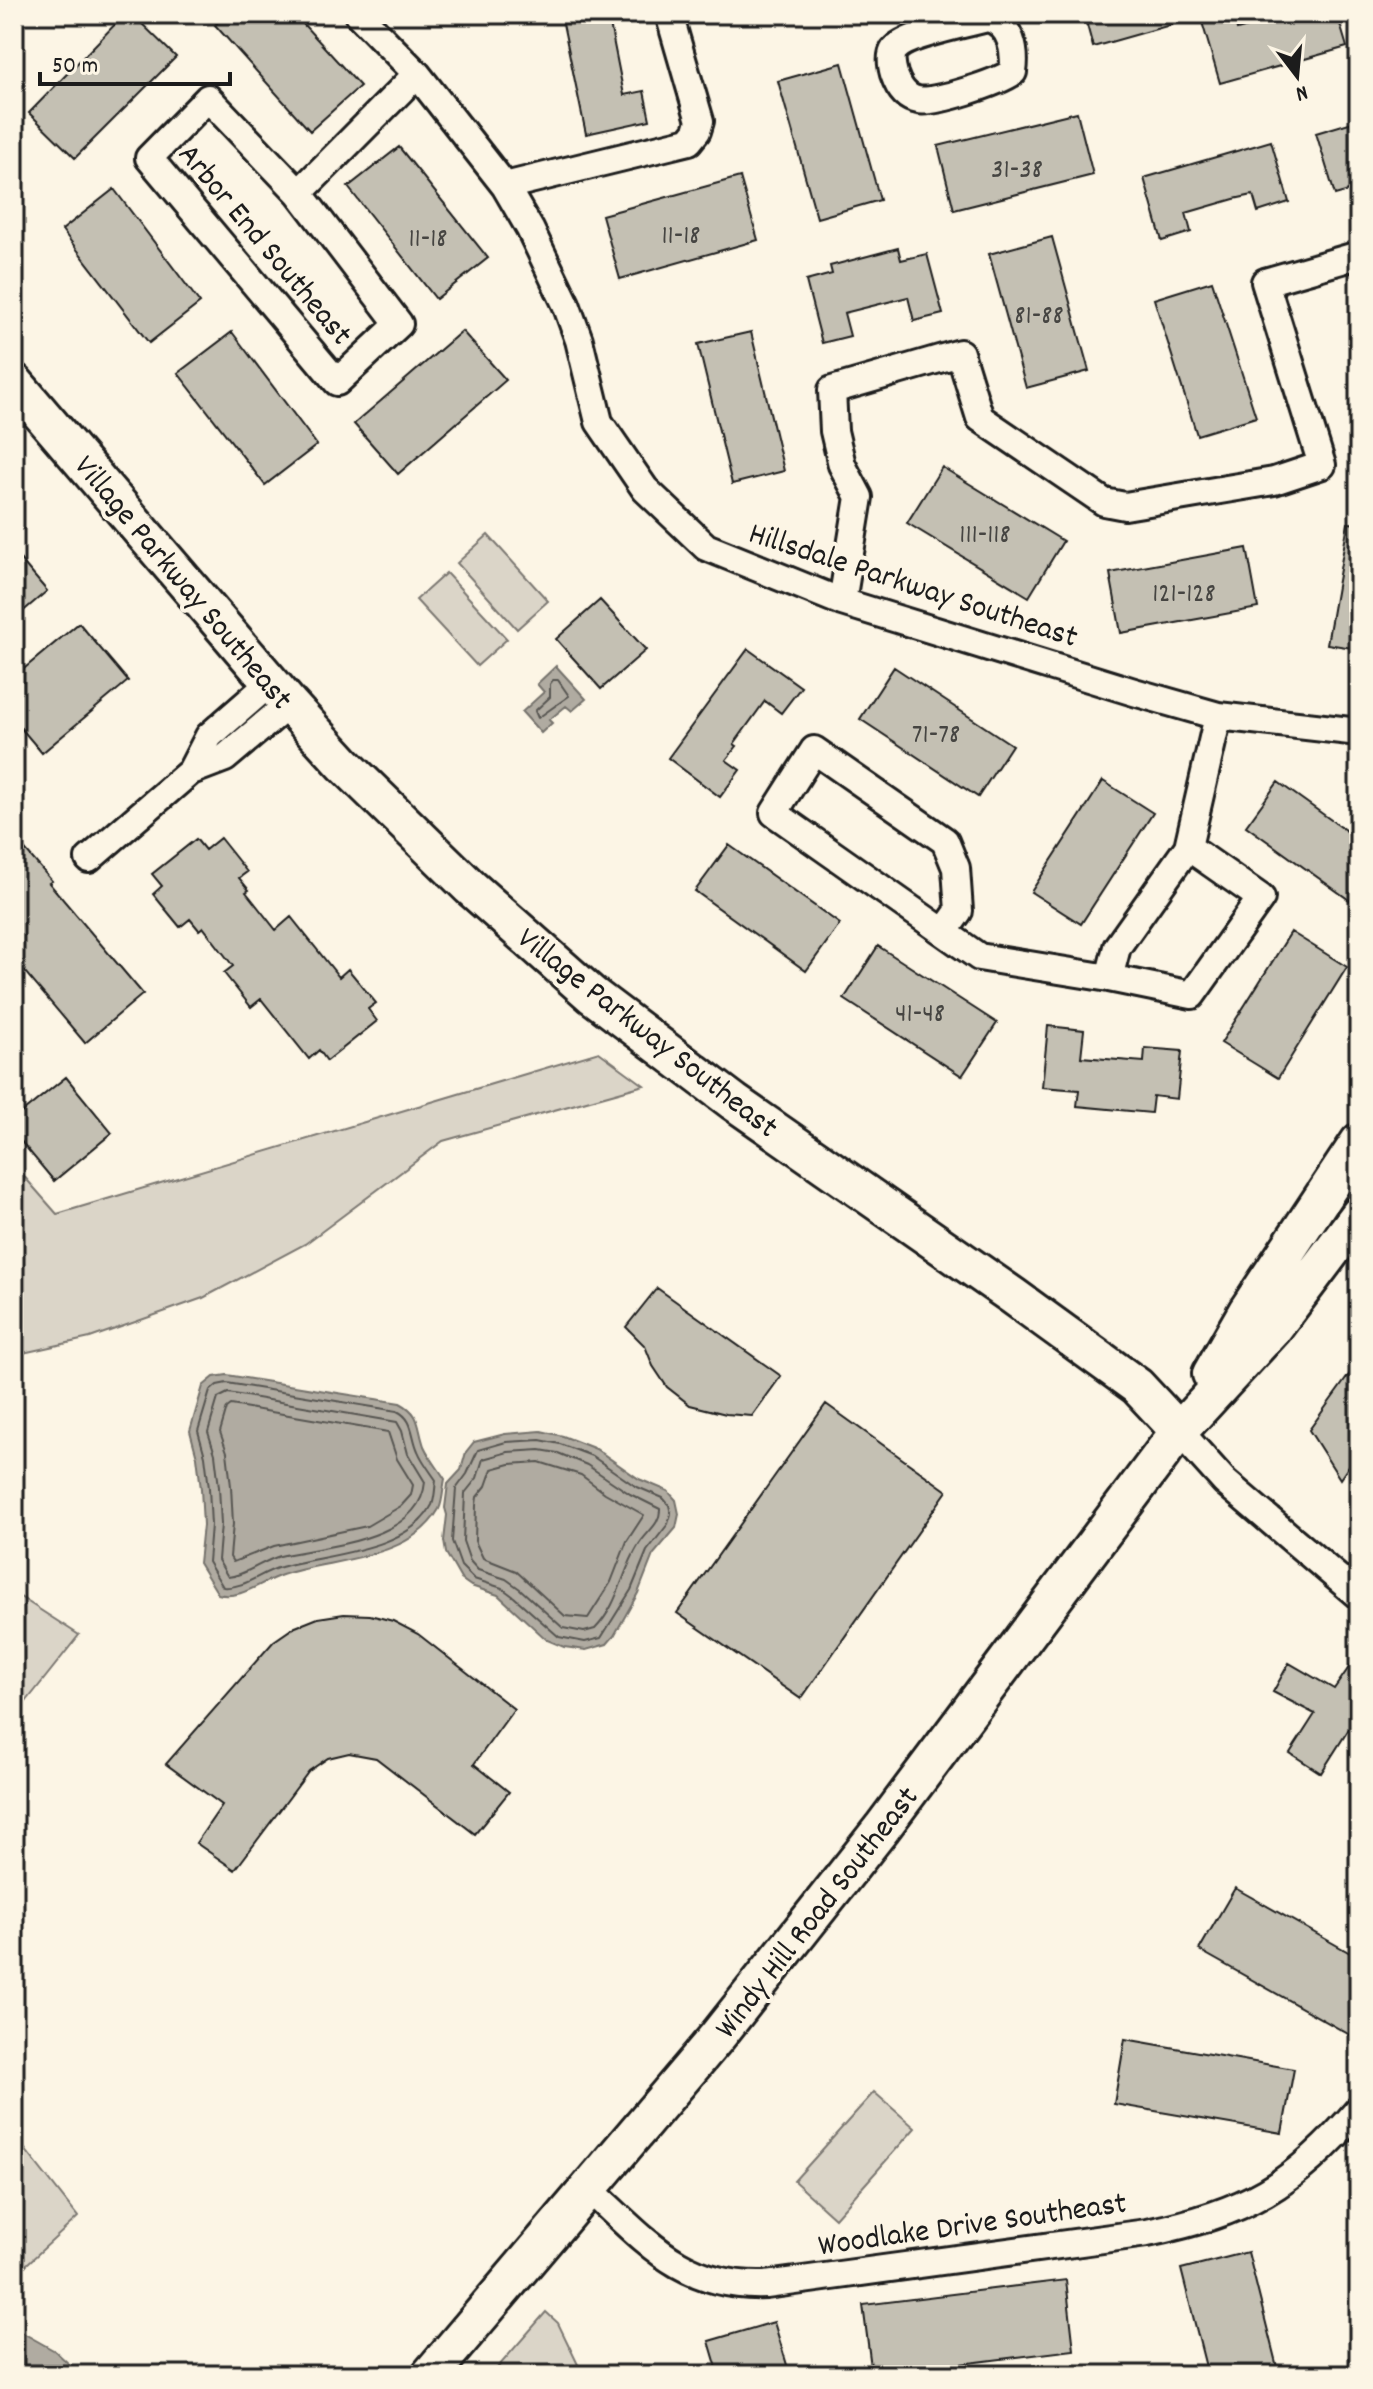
<svg xmlns="http://www.w3.org/2000/svg" width="1373" height="2389" font-family="Dekko,sans-serif">
  <style>
    .green { fill: #dbd5c8; stroke: #7c7872; stroke-width: 2 }
    .water { fill: #b0aba1; stroke: #75726c; stroke-width: 2 }
    .lines { fill: none; stroke-linecap: round; stroke-linejoin: round }
    .shore { stroke: #575551; stroke-width: 2 }
    .building { fill: #c4c0b3; stroke: #1c1c1c; stroke-width: 2 }
    .street-casing { stroke: #1c1c1c; stroke-width: 32 }
    .secondary-casing { stroke: #1c1c1c; stroke-width: 42 }
    .street { stroke: #fcf5e5; stroke-width: 26 }
    .secondary { stroke: #fcf5e5; stroke-width: 36 }
    .labels { text-anchor: middle; stroke-width: 8; stroke-linejoin: round; paint-order: stroke }
    .number-label { font-size: 28px; fill: #464542 }
    .street-label { font-size: 32px; fill: #1c1c1c; stroke: #fcf5e5 }
  </style>
  <rect width="100%" height="100%" fill="#fcf5e5"/>
  <filter id="ink" filterUnits="userSpaceOnUse"><feTurbulence type="fractalNoise" baseFrequency=".0125" numOctaves="2"/><feDisplacementMap in="SourceGraphic" scale="16" xChannelSelector="R" yChannelSelector="G"/><feConvolveMatrix kernelMatrix="1 2 1 2 8 2 1 2 1" color-interpolation-filters="sRGB"/></filter>
  <g filter="url(#ink)">
    <path class="green" d="M 488,535 L 548,601 L 517,629 L 457,563 Z
      M 446,573 L 507,639 L 477,666 L 416,600 Z
      M 599,1052 L 644,1085 L 443,1141 L 305,1244 L 203,1298 L 90,1338 L 14,1355 L 14,1165 L 57,1214 Z
      M 14,1593 L 79,1635 L 14,1717 Z
      M 874,2092 L 915,2128 L 835,2218 L 794,2181 Z
      M 14,2135 L 78,2217 L 14,2276 Z
      M 546,2312 L 558,2323 L 583,2375 L 491,2375 Z"/>
    <path class="water" d="M 556,666 L 586,699 L 572,711 L 566,706 L 549,720 L 552,723 L 541,733 L 522,712 L 544,692 L 537,684 Z
      M 227,1375 L 400,1403 C 421,1414 417,1426 424,1446 C 429,1457 438,1468 445,1479 C 443,1488 443,1501 439,1509 C 409,1562 330,1558 282,1575 C 260,1582 241,1600 218,1594 L 199,1563 L 203,1525 L 201,1489 L 197,1457 L 190,1431 L 203,1386 L 214,1377 Z
      M 541,1431 L 563,1436 L 596,1449 L 639,1479 L 668,1491 L 676,1500 L 679,1514 L 676,1528 L 653,1555 L 638,1593 L 614,1636 L 607,1644 L 586,1650 L 564,1647 L 547,1640 L 498,1595 L 471,1586 L 461,1579 L 446,1553 L 444,1541 L 447,1515 L 445,1508 L 448,1484 L 461,1470 L 466,1452 L 474,1442 L 505,1434 Z
      M 14,2328 L 55,2351 L 81,2375 L 14,2375 Z"/>
    <g class="lines">
      <path class="shore" d="M 553,680 L 558,680 L 569,696 L 538,718 L 535,711 L 550,697 L 550,684 Z
        M 227,1383 L 397,1411 C 414,1419 411,1436 418,1451 C 422,1461 430,1471 436,1480 C 435,1487 435,1498 432,1505 C 408,1552 324,1554 281,1567 C 261,1572 244,1589 223,1587 L 208,1562 L 211,1525 L 209,1488 L 205,1456 L 198,1431 L 210,1391 L 217,1385 Z
        M 228,1393 L 397,1422 L 402,1431 L 408,1454 L 425,1482 C 420,1541 325,1546 280,1556 C 262,1561 247,1575 228,1577 L 218,1560 L 221,1524 L 219,1487 L 215,1454 L 208,1432 L 218,1398 Z
        M 231,1405 L 388,1432 L 397,1459 L 413,1485 L 411,1495 L 401,1506 L 367,1526 L 274,1546 L 233,1562 L 230,1557 L 233,1524 L 231,1486 L 227,1452 L 220,1432 L 227,1408 Z
        M 540,1440 L 560,1444 L 592,1456 L 635,1486 L 663,1498 L 669,1505 L 671,1514 L 668,1524 L 647,1551 L 631,1590 L 601,1638 L 585,1642 L 559,1637 L 514,1597 L 502,1588 L 474,1579 L 461,1566 L 452,1541 L 456,1489 L 467,1474 L 478,1450 L 506,1442 Z
        M 540,1450 L 558,1453 L 587,1465 L 630,1494 L 660,1509 C 661,1524 645,1533 638,1546 C 622,1572 618,1606 595,1629 L 584,1632 L 563,1628 L 520,1589 L 506,1579 L 478,1570 L 470,1561 L 463,1541 L 465,1493 L 477,1478 L 483,1459 L 508,1452 Z
        M 539,1462 L 581,1475 L 605,1493 L 644,1515 L 627,1541 L 611,1582 L 588,1618 L 565,1616 L 516,1571 L 483,1558 L 475,1541 L 476,1505 L 477,1497 L 486,1486 L 492,1469 L 510,1464 Z"/>
    </g>
    <path class="building" d="M 125,14 L 132,14 L 176,57 L 75,158 L 29,113 Z
      M 227,14 L 294,14 L 360,86 L 310,131 L 215,25 Z
      M 561,14 L 608,14 L 624,95 L 644,91 L 650,120 L 586,134 Z
      M 1084,14 L 1188,14 L 1188,20 L 1093,47 Z
      M 1233,14 L 1237,30 L 1296,14 L 1337,14 L 1347,47 L 1220,83 L 1202,22 Z
      M 842,63 L 880,200 L 817,218 L 778,81 Z
      M 1077,112 L 1093,175 L 954,210 L 938,146 Z
      M 1359,120 L 1359,188 L 1335,195 L 1316,133 Z
      M 1271,141 L 1289,202 L 1258,212 L 1253,195 L 1234,199 L 1186,213 L 1191,232 L 1162,241 L 1144,178 Z
      M 399,147 L 488,258 L 436,299 L 348,187 Z
      M 740,177 L 758,240 L 620,279 L 602,215 Z
      M 114,189 L 200,303 L 149,343 L 62,230 Z
      M 1052,237 L 1089,371 L 1026,388 L 989,254 Z
      M 898,248 L 901,260 L 927,254 L 943,314 L 914,321 L 908,297 L 844,313 L 850,336 L 822,343 L 806,281 L 832,274 L 830,266 Z
      M 1212,281 L 1256,417 L 1197,435 L 1154,299 Z
      M 462,331 L 506,380 L 398,474 L 354,424 Z
      M 232,332 L 317,445 L 265,485 L 178,373 Z
      M 751,332 L 784,471 L 732,484 L 698,344 Z
      M 942,467 L 1063,541 L 1029,597 L 907,523 Z
      M 1348,523 L 1359,524 L 1359,649 L 1327,644 Z
      M 1247,548 L 1258,608 L 1121,633 L 1110,573 Z
      M 14,552 L 47,591 L 14,619 Z
      M 600,600 L 646,650 L 601,689 L 556,639 Z
      M 79,623 L 128,681 L 42,753 L 14,720 L 14,677 Z
      M 748,649 L 801,687 L 781,713 L 765,701 L 734,744 L 737,746 L 726,760 L 740,770 L 720,797 L 668,758 Z
      M 894,667 L 1012,745 L 978,797 L 860,719 Z
      M 1103,781 L 1153,813 L 1081,924 L 1031,892 Z
      M 1278,782 L 1359,840 L 1359,907 L 1246,826 Z
      M 14,837 L 52,881 L 49,883 L 143,994 L 85,1043 L 14,959 Z
      M 220,838 L 247,872 L 239,878 L 249,890 L 246,892 L 276,930 L 291,917 L 339,977 L 348,969 L 376,1003 L 368,1009 L 377,1021 L 327,1061 L 319,1050 L 309,1059 L 261,999 L 251,1007 L 224,973 L 233,966 L 203,927 L 199,930 L 190,919 L 180,927 L 153,894 L 162,886 L 152,874 L 196,839 L 205,850 Z
      M 729,845 L 840,924 L 806,971 L 695,891 Z
      M 1291,932 L 1347,967 L 1278,1078 L 1221,1043 Z
      M 878,946 L 997,1023 L 962,1076 L 844,999 Z
      M 1048,1026 L 1084,1030 L 1081,1057 L 1144,1062 L 1145,1048 L 1182,1051 L 1177,1099 L 1153,1096 L 1151,1113 L 1077,1106 L 1079,1090 L 1042,1087 Z
      M 66,1077 L 112,1133 L 54,1181 L 14,1133 L 14,1119 Z
      M 657,1288 L 781,1376 L 752,1416 L 726,1414 L 690,1405 L 667,1387 L 653,1366 L 645,1346 L 626,1327 Z
      M 1359,1361 L 1359,1451 L 1340,1479 L 1309,1430 Z
      M 826,1404 L 947,1491 L 801,1699 L 677,1613 Z
      M 344,1614 L 370,1615 L 393,1621 L 418,1634 L 514,1709 L 474,1764 L 509,1792 L 475,1834 L 376,1758 L 349,1753 L 328,1758 L 309,1771 L 235,1870 L 196,1843 L 222,1805 L 166,1764 L 274,1641 L 293,1628 L 318,1618 Z
      M 1359,1653 L 1359,1713 L 1321,1773 L 1290,1753 L 1315,1714 L 1273,1692 L 1289,1663 L 1334,1689 Z
      M 1235,1888 L 1359,1958 L 1359,2040 L 1199,1950 Z
      M 1125,2039 L 1294,2069 L 1282,2133 L 1114,2104 Z
      M 1248,2252 L 1279,2375 L 1208,2375 L 1181,2269 Z
      M 1066,2280 L 1074,2350 L 872,2375 L 863,2305 Z
      M 774,2322 L 790,2375 L 719,2375 L 709,2341 Z"/>
    <g class="lines">
      <defs>
        <path id="street" d="M 358,14 L 417,74 L 505,186 L 530,229 L 566,304 L 579,340 L 599,422 L 645,489 L 706,547 L 842,602 L 1134,692 L 1218,716 L 1359,732
          M 988,18 C 1011,24 1016,51 1013,72 C 999,82 934,104 918,100 C 905,98 898,86 894,74 C 892,67 890,56 894,50 C 905,35 969,23 988,18 Z
          M 505,186 L 689,141 L 697,131 L 700,121 L 669,14
          M 299,193 L 208,98 L 149,158 L 337,382 L 399,324 L 299,193 L 417,74
          M 842,602 L 859,497 L 842,465 L 834,431 L 832,390 L 960,353 L 980,418 L 1104,502 L 1125,506 L 1274,481 L 1322,465 L 1265,282 L 1359,255
          M 191,771 L 209,736 L 271,682
          M 89,859 L 191,771 L 225,758 L 289,704
          M 944,932 L 959,911 L 956,868 L 945,841 L 814,750 L 774,813 L 979,957 L 1109,978 L 1117,947 L 1188,847 L 1218,716
          M 1109,978 L 1192,995 L 1261,898 L 1188,847
          M 1179,1431 L 1225,1482 L 1359,1596
          M 588,2188 C 645,2240 682,2288 766,2285 L 1147,2233 C 1245,2213 1294,2186 1359,2109"/>
        <path id="secondary" d="M 14,382 L 289,704 L 344,764 L 470,887 L 592,995 L 734,1102 L 1013,1296 L 1137,1386 L 1179,1431
          M 1211,1374 L 1247,1311 L 1359,1142
          M 430,2375 L 716,2038 L 882,1828 L 1179,1431 L 1273,1329 L 1359,1215"/>
      </defs>
      <use href="#street" class="street-casing"/>
      <use href="#secondary" class="secondary-casing"/>
      <use href="#street" class="street"/>
      <use href="#secondary" class="secondary"/>
    </g>
  </g>
  <g class="labels">
    <g class="number-label">
      <text x="1017" y="177">31-38</text>
      <text x="681" y="243">11-18</text>
      <text x="428" y="246">11-18</text>
      <text x="1039" y="323">81-88</text>
      <text x="985" y="542">111-118</text>
      <text x="1184" y="601">121-128</text>
      <text x="936" y="742">71-78</text>
      <text x="920" y="1021">41-48</text>
    </g>
    <g class="street-label">
      <text transform="translate(267 243) rotate(50)" y="11">Arbor End Southeast</text>
      <text transform="translate(185 581) rotate(50)" y="11">Village Parkway Southeast</text>
      <text transform="translate(914 583) rotate(18)" y="11">Hillsdale Parkway Southeast</text>
      <text transform="translate(649 1031) rotate(38)" y="11">Village Parkway Southeast</text>
      <text transform="translate(815 1911) rotate(-52)" y="11">Windy Hill Road Southeast</text>
      <text transform="translate(972 2222) rotate(-8)" y="11">Woodlake Drive Southeast</text>
    </g>
  </g>
  <rect width="1373" height="2389" fill="none" stroke="#fcf5e5" stroke-width="48"/>
  <rect x="24" y="24" width="1325" height="2341" fill="none" stroke="#1c1c1c" stroke-width="3" filter="url(#ink)"/>
  <g transform="translate(1297 76) rotate(164)" stroke="#fcf5e5" stroke-width="6" paint-order="stroke">
  <path d="M0-6L14 30L0 20L-14 30Z" fill="#1c1c1c"/>
  <text y="-12" font-size="22" font-weight="bold" text-anchor="middle" fill="#1c1c1c">N</text>
  </g>
  <path d="M40 72v12h190v-12" fill="none" stroke="#1c1c1c" stroke-width="4"/>
  <text x="52" y="72" font-size="24" fill="#1c1c1c" stroke="#fcf5e5" stroke-width="6" paint-order="stroke">50 m</text>
</svg>
